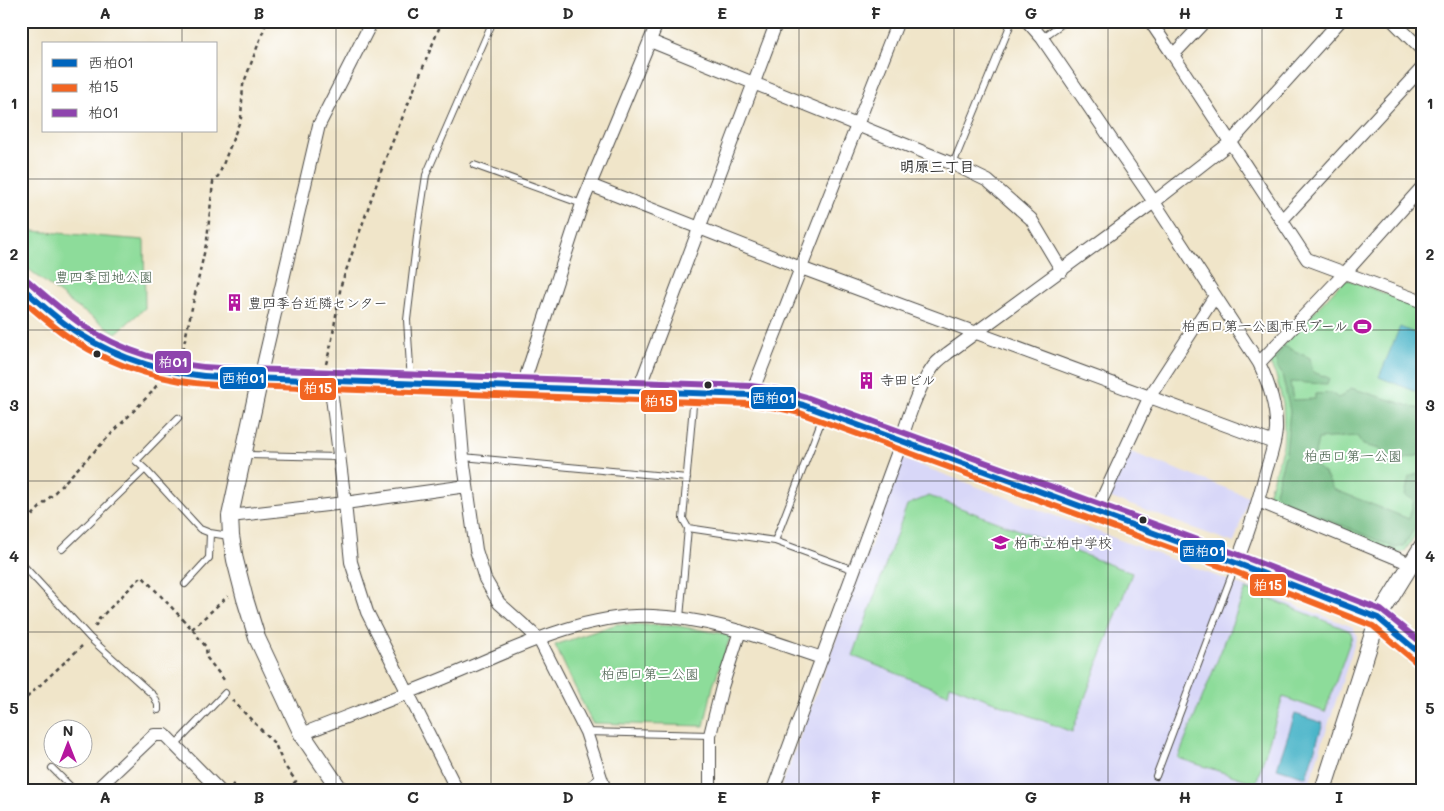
<svg xmlns="http://www.w3.org/2000/svg" width="1444" height="811" font-family="Mali,'Klee One',sans-serif">
  <style>
    .built { fill: #d8d7f8 }
    .green { fill: #8ddc9a; stroke: #5c8462 }
    .forest { fill: #72bc82; stroke: #4e7456 }
    .water { fill: #4bb5c9; stroke: #3b707a }
    .lines { fill: none; stroke-linecap: round; stroke-linejoin: round }
    .service-casing { stroke: #494743; stroke-width: 8 }
    .minor-casing { stroke: #494743; stroke-width: 14 }
    .tertiary-casing { stroke: #494743; stroke-width: 18 }
    .path { stroke: #494743; stroke-width: 2.5; stroke-dasharray: 4 4; stroke-linecap: butt }
    .service { stroke: #fff; stroke-width: 6 }
    .minor { stroke: #fff; stroke-width: 12 }
    .tertiary { stroke: #fff; stroke-width: 16 }
    .bus-1-casing { stroke: #fff; stroke-width: 10 }
    .bus-2-casing { stroke: #fff; stroke-width: 10 }
    .bus-3-casing { stroke: #fff; stroke-width: 10 }
    .bus-1 { stroke: #0065bd; stroke-width: 6 }
    .bus-2 { stroke: #f26522; stroke-width: 6 }
    .bus-3 { stroke: #8e44ad; stroke-width: 6 }
    .grid { fill: none; stroke: #2b2b2b; stroke-width: 1; stroke-opacity: 0.55 }
    .bus-dot { fill: #2b2b2b; stroke: #fff; stroke-width: 2 }
    .labels { text-anchor: middle; stroke-width: 4; stroke-linejoin: round; paint-order: stroke }
    .park-label { font-size: 14px; fill: #48604c; stroke: #fff }
    .poi-label { font-size: 14px; fill: #2b2b2b; stroke: #fff; text-anchor: start }
    .neighbourhood-label { font-size: 15px; font-weight: bold; fill: #2b2b2b; stroke: #fff }
    .line-badge { stroke: #fff; stroke-width: 2 }
    .badge-label { font-size: 14px; text-anchor: middle; font-weight: bold; fill: #fff }
    .neatline { fill: none; stroke: #2b2b2b; stroke-width: 2 }
    .grid-label { font-size: 16px; text-anchor: middle; font-weight: bold; fill: #2b2b2b }
  </style>
  <rect width="100%" height="100%" fill="#fff"/>
  <filter id="ink" filterUnits="userSpaceOnUse"><feTurbulence type="fractalNoise" baseFrequency=".02" numOctaves="2"/><feDisplacementMap in="SourceGraphic" scale="10" xChannelSelector="R" yChannelSelector="G"/><feConvolveMatrix kernelMatrix="1 2 1 2 8 2 1 2 1" color-interpolation-filters="sRGB"/></filter>
  <filter id="wash" filterUnits="userSpaceOnUse"><feTurbulence type="fractalNoise" baseFrequency=".0096" numOctaves="4" result="noise"/><feDisplacementMap in="SourceGraphic" scale="20" xChannelSelector="R" yChannelSelector="G"/><feGaussianBlur stdDeviation="1.12" result="paint"/><feColorMatrix in="noise" values="0 0 0 0 0 0 0 0 0 0 0 0 0 0 0 0 0 1.4 0 .05"/><feComposite in="paint" operator="in"/></filter>
  <g filter="url(#wash)">
    <rect width="100%" height="100%" fill="#f0e5c9"/>
    <path class="built" d="M 1128,451 L 1249,497 L 1234,543 L 1106,496 Z
      M 903,459 L 1353,627 L 1357,636 L 1307,790 L 780,790 Z"/>
    <path class="green" d="M 21,230 L 144,240 L 145,308 L 116,333 L 74,305 L 21,263 Z
      M 1349,280 L 1423,308 L 1423,523 L 1405,551 L 1398,554 L 1271,500 L 1268,494 L 1283,446 L 1284,431 L 1283,403 L 1276,376 L 1270,364 L 1272,357 L 1343,281 Z
      M 929,496 L 1132,573 L 1072,732 L 950,685 L 948,694 L 853,656 L 907,505 Z
      M 1246,589 L 1350,631 L 1352,636 L 1325,712 L 1283,697 L 1256,783 L 1178,758 Z
      M 617,624 L 678,626 L 731,635 L 713,686 L 704,726 L 592,723 L 555,645 Z"/>
    <path class="forest" d="M 1284,346 L 1310,358 L 1313,372 L 1329,378 L 1327,384 L 1290,382 L 1293,400 L 1315,399 L 1315,394 L 1331,393 L 1338,398 L 1344,395 L 1351,388 L 1423,410 L 1423,454 L 1387,464 L 1380,449 L 1363,445 L 1357,436 L 1318,439 L 1313,464 L 1325,474 L 1333,489 L 1409,519 L 1414,500 L 1405,496 L 1409,477 L 1423,472 L 1423,514 L 1404,546 L 1395,548 L 1279,498 L 1275,492 L 1286,452 L 1290,411 L 1282,374 L 1277,367 L 1276,359 Z"/>
    <path class="water" d="M 1400,327 L 1423,337 L 1423,391 L 1422,394 L 1379,377 Z
      M 1295,714 L 1323,723 L 1306,777 L 1277,768 Z"/>
  </g>
  <g filter="url(#ink)">
    <g class="lines">
      <defs>
        <path id="service" d="M 1042,38 L 1066,21
          M 953,164 L 1012,21
          M 474,165 L 582,204
          M 411,382 L 407,320 L 418,228 L 426,175 L 493,21
          M 178,418 L 136,461 L 145,469 L 200,529 L 210,533 L 229,536
          M 245,455 L 339,457
          M 463,457 L 687,478
          M 688,528 L 775,541 L 854,570
          M 775,541 L 824,414
          M 62,549 L 145,469
          M 21,563 L 90,638 L 154,696 L 158,705 L 158,710
          M 185,584 L 209,558 L 210,533
          M 680,618 L 688,528 L 683,519 L 694,394
          M 586,732 L 710,735
          M 175,745 L 225,693
          M 52,768 L 74,790
          M 1156,776 L 1236,564
          M 583,790 L 600,777"/>
        <path id="minor" d="M 1027,21 L 1042,38 L 1154,202 L 1259,363 C 1269,384 1277,407 1276,430 C 1275,444 1270,458 1266,471 C 1258,502 1249,533 1236,563
          M 1150,21 L 1173,55
          M 1205,21 L 1173,55 L 1307,259 L 1423,302
          M 1393,21 L 1423,51
          M 650,41 L 953,164 L 988,181 L 1031,219 L 1062,271
          M 590,185 L 801,268 L 1274,443
          M 1282,220 L 1423,67
          M 1259,363 L 1345,273 L 1423,186
          M 260,378 L 319,125 L 372,21
          M 330,381 L 345,503 L 351,562 L 367,612 L 457,790
          M 457,385 L 463,457 L 476,550 L 485,579 L 499,603 L 539,639 L 586,732 L 605,790
          M 527,388 L 527,373 L 582,204 L 658,21
          M 638,391 L 777,21
          M 751,395 L 898,21
          M 1258,501 L 1411,564
          M 1096,512 L 1150,396 L 1215,296
          M 230,516 L 345,503 L 467,486
          M 302,734 C 353,714 404,695 454,674 C 516,648 584,613 653,616 C 712,618 767,640 822,658
          M 96,790 L 154,735 L 165,735 L 219,790
          M 710,790 L 710,735 L 722,687 L 740,631
          M 773,790 L 897,454 C 905,427 916,390 933,367 C 937,361 943,357 948,353 L 1154,202 L 1231,142 L 1340,21"/>
        <path id="tertiary" d="M 21,287 C 45,307 69,330 97,344 C 130,362 170,373 206,376 C 224,377 242,377 260,378 L 751,395 L 780,399 L 803,405 L 1236,563 L 1378,618 L 1423,656
          M 260,378 L 230,516 L 231,536 L 235,560 L 245,599 L 257,638 L 302,734 L 340,790
          M 1323,790 L 1378,618 L 1423,545"/>
      </defs>
      <use href="#service" class="service-casing"/>
      <use href="#minor" class="minor-casing"/>
      <use href="#tertiary" class="tertiary-casing"/>
      <path class="path" d="M 183,358 L 184,344 L 207,240 L 213,182 L 219,175 L 241,118 L 243,85 L 267,21
        M 326,364 L 331,345 L 341,285 L 385,160 L 442,21
        M 21,527 L 151,393 L 157,385
        M 95,627 L 99,619 L 142,576 L 192,629 L 206,647 L 207,658 L 225,681 L 225,683
        M 192,629 L 228,596
        M 232,700 L 275,744 L 284,765 L 296,781 L 287,790
        M 21,703 L 82,646
        M 232,784 L 238,790"/>
      <use href="#service" class="service"/>
      <use href="#minor" class="minor"/>
      <use href="#tertiary" class="tertiary"/>
      <defs>
        <path id="bus-1" d="M 21,287 C 40,303 58,320 78,333 C 120,360 170,375 220,377 L 751,395 L 780,399 L 803,405 L 1236,563 L 1378,618 L 1423,656"/>
        <path id="bus-2" d="M 21,299 C 38,313 54,328 73,340 C 116,368 168,383 219,385 L 750,404 L 778,408 L 800,413 L 1233,571 L 1373,626 L 1417,663"/>
        <path id="bus-3" d="M 27,280 C 44,295 62,311 81,324 C 121,352 171,366 220,368 L 751,386 L 781,390 L 806,397 L 1239,555 L 1381,610 L 1423,644"/>
      </defs>
      <use href="#bus-1" class="bus-1-casing"/>
      <use href="#bus-2" class="bus-2-casing"/>
      <use href="#bus-3" class="bus-3-casing"/>
      <use href="#bus-1" class="bus-1"/>
      <use href="#bus-2" class="bus-2"/>
      <use href="#bus-3" class="bus-3"/>
    </g>
  </g>
  <path class="grid" d="M 182,21 L 182,44M 336,21 L 336,790M 491,21 L 491,790M 645,21 L 645,790M 799,21 L 799,790M 954,21 L 954,790M 1108,21 L 1108,790M 1262,21 L 1262,790M 182,131 L 182,790M 21,179 L 1423,179M 21,330 L 1423,330M 21,481 L 1423,481M 21,632 L 1423,632"/>
  <defs>
    <symbol id="building-bare" viewBox="-9 -9 18 18"><path d="M-4-6H4V6H1V3H-1V6H-4ZM-2.5-4.3h1.7v1.8h-1.7ZM.8-4.3h1.7v1.8H.8ZM-2.5-1h1.7V.8h-1.7ZM.8-1h1.7V.8H.8Z" fill="#b5179e" stroke="#fff" stroke-width="2.5" paint-order="stroke"/></symbol>
    <symbol id="stadium-bare" viewBox="-9 -9 18 18"><path d="M0-5a6.5 5 0 1 0 0 10a6.5 5 0 1 0 0-10ZM-3.5-1.8h7v3.6h-7Z" fill="#b5179e" stroke="#fff" stroke-width="2.5" paint-order="stroke"/></symbol>
    <symbol id="school-bare" viewBox="-9 -9 18 18"><path d="M0-5L7-2L0 1L-7-2ZM-4 1L0 2.5L4 1V4Q0 6-4 4Z" fill="#b5179e" stroke="#fff" stroke-width="2.5" paint-order="stroke"/></symbol>
  </defs>
  <g fill-rule="evenodd">
    <use href="#building-bare" x="222" y="290" width="25" height="25"/>
    <use href="#stadium-bare" x="1350" y="314" width="25" height="25"/>
    <use href="#building-bare" x="854" y="368" width="25" height="25"/>
    <use href="#school-bare" x="988" y="530" width="25" height="25"/>
  </g>
  <g class="bus-dot">
    <circle cx="97" cy="354" r="4.5"/>
    <circle cx="708" cy="385" r="4.5"/>
    <circle cx="1143" cy="520" r="4.5"/>
  </g>
  <g class="labels">
    <g class="park-label">
      <text x="104" y="282">豊四季団地公園</text>
      <text x="1353" y="461">柏西口第一公園</text>
      <text x="650" y="679">柏西口第二公園</text>
    </g>
    <g class="poi-label">
      <text x="248" y="308">豊四季台近隣センター</text>
      <text x="1348" y="331" text-anchor="end">柏西口第一公園市民プール</text>
      <text x="880" y="385">寺田ビル</text>
      <text x="1014" y="548">柏市立柏中学校</text>
    </g>
    <g class="neighbourhood-label">
      <text x="937" y="172">明原三丁目</text>
    </g>
  </g>
  <g class="line-badge">
    <rect x="154" y="350" width="38" height="24" rx="5" fill="#8e44ad"/>
    <rect x="219" y="366" width="48" height="24" rx="5" fill="#0065bd"/>
    <rect x="299" y="377" width="38" height="24" rx="5" fill="#f26522"/>
    <rect x="750" y="386" width="47" height="24" rx="5" fill="#0065bd"/>
    <rect x="640" y="389" width="38" height="24" rx="5" fill="#f26522"/>
    <rect x="1179" y="539" width="47" height="24" rx="5" fill="#0065bd"/>
    <rect x="1249" y="573" width="38" height="24" rx="5" fill="#f26522"/>
  </g>
  <g class="badge-label">
    <text x="173" y="367">柏01</text>
    <text x="243" y="383">西柏01</text>
    <text x="318" y="393">柏15</text>
    <text x="773" y="403">西柏01</text>
    <text x="659" y="406">柏15</text>
    <text x="1203" y="556">西柏01</text>
    <text x="1268" y="590">柏15</text>
  </g>
  <rect width="1444" height="811" fill="none" stroke="#fff" stroke-width="55"/>
  <rect x="42" y="42" width="175" height="90" fill="#ffffff" stroke="#aaaaaa"/>
  <rect x="52" y="59" width="25" height="8" fill="#0065bd" stroke="#aaaaaa"/>
  <text x="88" y="68" font-size="15" fill="#2b2b2b">西柏01</text>
  <rect x="52" y="84" width="25" height="8" fill="#f26522" stroke="#aaaaaa"/>
  <text x="88" y="92" font-size="15" fill="#2b2b2b">柏15</text>
  <rect x="52" y="109" width="25" height="8" fill="#8e44ad" stroke="#aaaaaa"/>
  <text x="88" y="118" font-size="15" fill="#2b2b2b">柏01</text>
  <g transform="translate(68 744)"><circle r="24" fill="#ffffff" stroke="#aaaaaa"/>
  <path d="M0-4L9 19L0 12L-9 19Z" fill="#b5179e"/>
  <text y="-8" font-size="14" font-weight="bold" text-anchor="middle" fill="#2b2b2b">N</text>
  </g>
  <rect x="28" y="28" width="1388" height="756" class="neatline"/>
  <g class="grid-label">
    <text x="105" y="19">A</text>
    <text x="259" y="19">B</text>
    <text x="413" y="19">C</text>
    <text x="568" y="19">D</text>
    <text x="722" y="19">E</text>
    <text x="876" y="19">F</text>
    <text x="1031" y="19">G</text>
    <text x="1185" y="19">H</text>
    <text x="1339" y="19">I</text>
    <text x="14" y="109">1</text>
    <text x="1430" y="109">1</text>
    <text x="14" y="260">2</text>
    <text x="1430" y="260">2</text>
    <text x="14" y="411">3</text>
    <text x="1430" y="411">3</text>
    <text x="14" y="562">4</text>
    <text x="1430" y="562">4</text>
    <text x="14" y="714">5</text>
    <text x="1430" y="714">5</text>
    <text x="105" y="803">A</text>
    <text x="259" y="803">B</text>
    <text x="413" y="803">C</text>
    <text x="568" y="803">D</text>
    <text x="722" y="803">E</text>
    <text x="876" y="803">F</text>
    <text x="1031" y="803">G</text>
    <text x="1185" y="803">H</text>
    <text x="1339" y="803">I</text>
  </g>
</svg>
